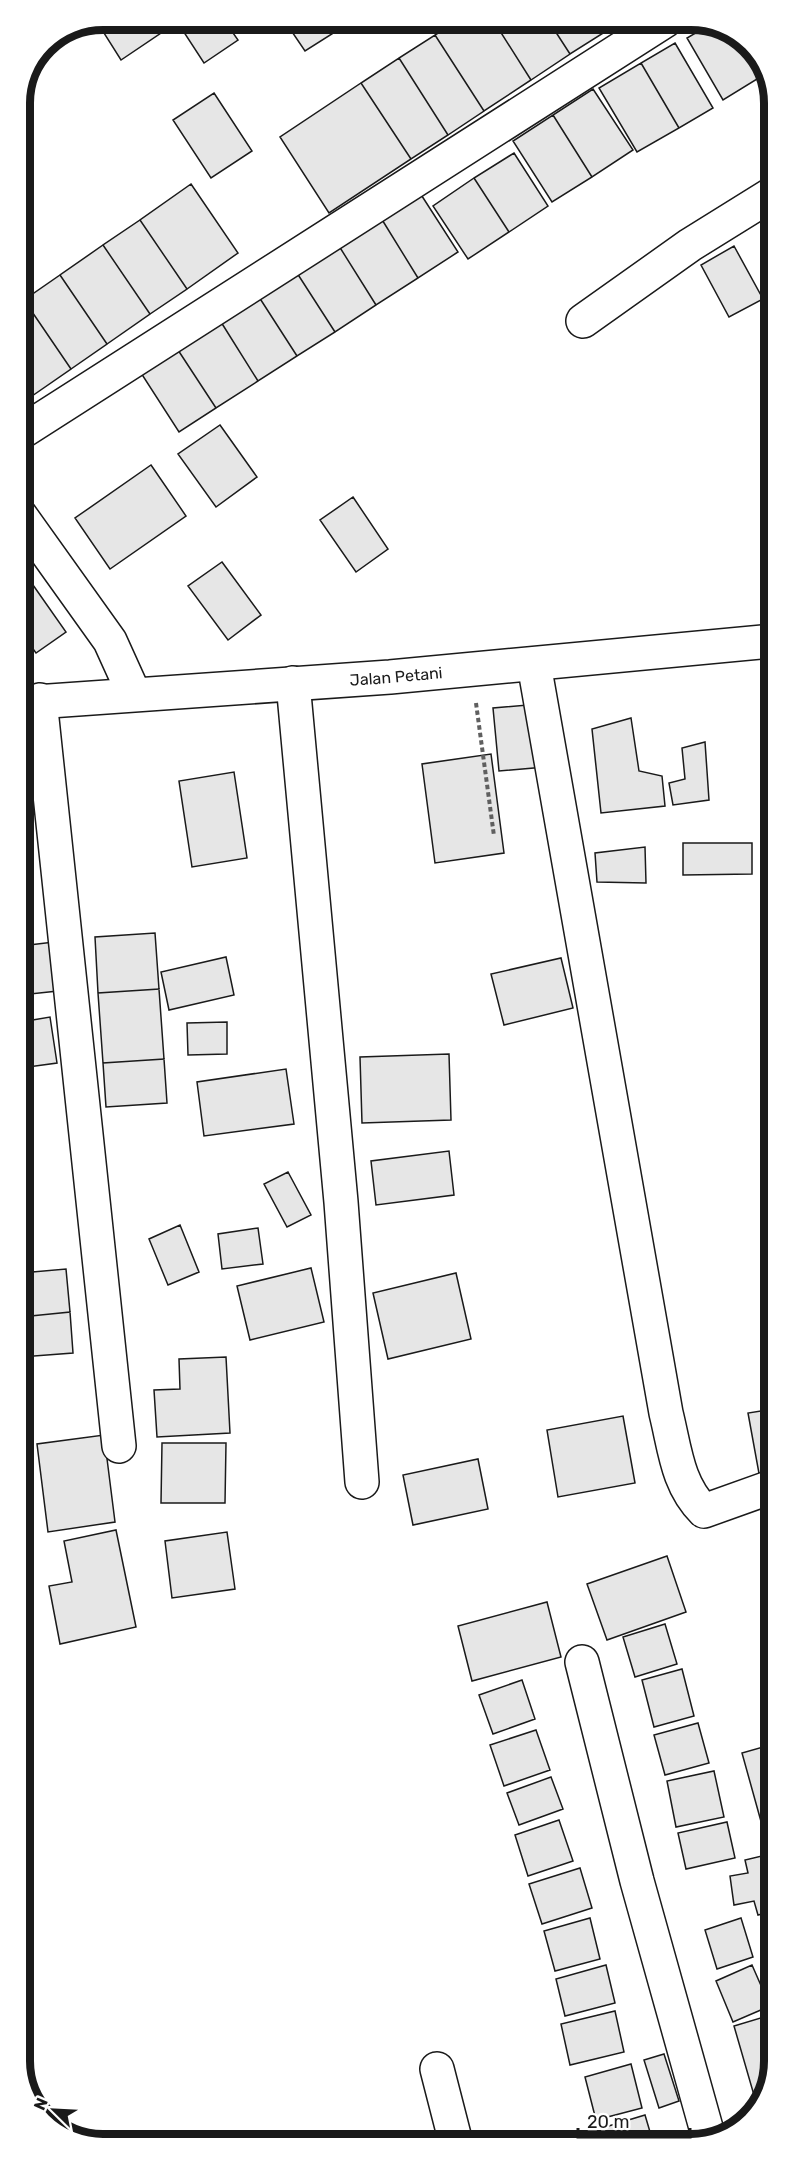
<svg xmlns="http://www.w3.org/2000/svg" width="794" height="2164" font-family="Rubik,sans-serif">
  <style>
    .building { fill: #e6e6e6; stroke: #1a1a1a; stroke-width: 1.5 }
    .lines { fill: none; stroke-linecap: round; stroke-linejoin: round }
    .minor-casing { stroke: #1a1a1a; stroke-width: 36 }
    .path { stroke: #5f5f5f; stroke-width: 4; stroke-dasharray: 4.5 3; stroke-linecap: butt }
    .minor { stroke: #fff; stroke-width: 33 }
    .labels { text-anchor: middle; stroke-width: 4.5; stroke-linejoin: round; paint-order: stroke }
    .street-label { font-size: 16px; fill: #1a1a1a; stroke: #fff }
    .rim { fill: none; stroke: #1a1a1a; stroke-width: 8 }
  </style>
  <rect width="100%" height="100%" fill="#fff"/>
  <path class="building" d="M 103,20 L 152,20 L 161,33 L 121,60 L 97,22 Z
    M 176,20 L 224,20 L 238,40 L 204,63 Z
    M 284,20 L 354,20 L 305,51 Z
    M 458,20 L 493,20 L 531,80 L 484,111 L 435,35 Z
    M 493,20 L 548,20 L 570,54 L 531,80 Z
    M 548,20 L 613,20 L 616,25 L 570,54 Z
    M 709,25 L 739,37 L 762,76 L 723,100 L 687,38 Z
    M 435,35 L 484,111 L 448,135 L 399,58 Z
    M 739,37 L 746,40 L 767,73 L 762,76 Z
    M 675,43 L 713,108 L 679,128 L 641,63 Z
    M 399,58 L 448,135 L 411,159 L 361,83 Z
    M 641,63 L 679,128 L 637,152 L 599,88 Z
    M 361,83 L 411,159 L 329,213 L 280,137 Z
    M 593,89 L 633,150 L 592,177 L 553,115 Z
    M 214,93 L 252,151 L 211,178 L 173,120 Z
    M 553,115 L 592,177 L 552,202 L 513,141 Z
    M 514,153 L 548,206 L 509,232 L 474,178 Z
    M 474,178 L 509,232 L 468,259 L 433,206 Z
    M 191,184 L 238,253 L 187,289 L 140,220 Z
    M 420,193 L 458,252 L 418,278 L 381,218 Z
    M 381,218 L 418,278 L 376,305 L 339,246 Z
    M 140,220 L 187,289 L 150,314 L 103,245 Z
    M 103,245 L 150,314 L 107,344 L 60,275 Z
    M 339,246 L 376,305 L 335,332 L 297,273 Z
    M 734,246 L 763,299 L 729,317 L 701,265 Z
    M 297,273 L 335,332 L 297,356 L 259,297 Z
    M 60,275 L 107,344 L 71,369 L 24,300 Z
    M 259,297 L 297,356 L 258,381 L 221,322 Z
    M 24,300 L 71,369 L 32,396 L 20,379 L 20,303 Z
    M 221,322 L 258,381 L 216,408 L 178,350 Z
    M 178,350 L 216,408 L 179,432 L 141,373 Z
    M 20,379 L 32,396 L 20,404 Z
    M 220,425 L 257,477 L 216,507 L 178,454 Z
    M 151,465 L 186,516 L 110,569 L 75,518 Z
    M 353,497 L 388,549 L 356,572 L 320,520 Z
    M 222,562 L 261,615 L 228,640 L 188,586 Z
    M 33,585 L 66,632 L 36,653 L 20,631 L 20,593 Z
    M 539,704 L 545,767 L 499,771 L 493,708 Z
    M 631,718 L 639,771 L 662,776 L 665,806 L 601,813 L 592,729 Z
    M 705,742 L 709,800 L 673,805 L 669,783 L 685,779 L 682,748 Z
    M 491,754 L 504,853 L 435,863 L 422,764 Z
    M 234,772 L 247,858 L 192,867 L 179,781 Z
    M 683,843 L 752,843 L 752,874 L 683,875 Z
    M 645,847 L 646,883 L 597,882 L 595,853 Z
    M 155,933 L 159,989 L 98,993 L 95,937 Z
    M 62,941 L 67,990 L 21,995 L 21,946 Z
    M 226,957 L 234,995 L 169,1010 L 161,972 Z
    M 561,958 L 573,1008 L 504,1025 L 491,974 Z
    M 159,989 L 164,1059 L 103,1063 L 98,993 Z
    M 50,1017 L 57,1063 L 21,1068 L 21,1022 Z
    M 227,1022 L 227,1054 L 188,1055 L 187,1023 Z
    M 449,1054 L 451,1120 L 362,1123 L 360,1057 Z
    M 164,1059 L 167,1103 L 106,1107 L 103,1063 Z
    M 286,1069 L 294,1124 L 204,1136 L 197,1082 Z
    M 449,1151 L 454,1195 L 376,1205 L 371,1161 Z
    M 288,1172 L 311,1215 L 287,1227 L 264,1184 Z
    M 180,1225 L 199,1272 L 168,1285 L 149,1239 Z
    M 258,1228 L 263,1264 L 222,1269 L 218,1234 Z
    M 311,1268 L 324,1322 L 250,1340 L 237,1286 Z
    M 66,1269 L 70,1312 L 21,1317 L 21,1273 Z
    M 456,1273 L 471,1339 L 388,1359 L 373,1293 Z
    M 70,1312 L 73,1353 L 21,1357 L 21,1317 Z
    M 226,1357 L 230,1433 L 157,1437 L 154,1390 L 180,1389 L 179,1359 Z
    M 774,1409 L 774,1477 L 760,1479 L 748,1413 Z
    M 623,1416 L 635,1483 L 558,1497 L 547,1430 Z
    M 104,1435 L 115,1522 L 48,1532 L 37,1444 Z
    M 162,1443 L 226,1443 L 225,1503 L 161,1503 Z
    M 478,1459 L 488,1509 L 413,1525 L 403,1475 Z
    M 116,1530 L 136,1627 L 60,1644 L 49,1586 L 72,1582 L 64,1541 Z
    M 227,1532 L 235,1589 L 172,1598 L 165,1541 Z
    M 667,1556 L 686,1612 L 607,1640 L 587,1584 Z
    M 547,1602 L 561,1657 L 472,1681 L 458,1626 Z
    M 665,1624 L 677,1664 L 635,1677 L 623,1637 Z
    M 682,1669 L 694,1716 L 654,1727 L 642,1680 Z
    M 522,1680 L 535,1719 L 493,1734 L 479,1695 Z
    M 698,1723 L 709,1763 L 665,1775 L 654,1735 Z
    M 536,1730 L 550,1770 L 504,1786 L 490,1745 Z
    M 774,1744 L 774,1822 L 762,1825 L 742,1753 Z
    M 714,1771 L 724,1817 L 676,1827 L 667,1781 Z
    M 551,1777 L 563,1809 L 519,1825 L 507,1793 Z
    M 559,1820 L 573,1861 L 528,1876 L 515,1835 Z
    M 727,1822 L 735,1858 L 686,1869 L 678,1833 Z
    M 774,1853 L 774,1911 L 758,1915 L 754,1901 L 734,1905 L 730,1876 L 748,1873 L 745,1860 Z
    M 580,1868 L 592,1908 L 542,1924 L 529,1884 Z
    M 590,1918 L 600,1959 L 555,1971 L 544,1931 Z
    M 741,1918 L 753,1957 L 717,1969 L 705,1930 Z
    M 606,1965 L 615,2003 L 565,2016 L 556,1979 Z
    M 752,1965 L 770,2006 L 733,2022 L 716,1981 Z
    M 615,2011 L 624,2052 L 570,2065 L 561,2024 Z
    M 774,2014 L 774,2061 L 758,2109 L 734,2026 Z
    M 664,2054 L 679,2101 L 659,2108 L 644,2060 Z
    M 631,2064 L 642,2108 L 596,2120 L 585,2077 Z
    M 645,2115 L 653,2142 L 606,2142 L 602,2128 Z"/>
  <g class="lines">
    <defs>
      <g id="minor">
        <path d="M 583,321 L 690,245 L 772,194"/>
        <path d="M 20,433 L 666,20"/>
        <path d="M 20,515 L 110,641 L 134,694"/>
        <path d="M 534,664 L 666,1413 C 675,1449 677,1484 704,1511 L 774,1486"/>
        <path d="M 293,683 L 341,1202 L 362,1482"/>
        <path d="M 40,700 L 119,1446"/>
        <path id="s1" d="M 21,703 L 390,677 L 772,641"/>
        <path d="M 582,1662 L 637,1881 L 710,2142"/>
        <path d="M 437,2069 L 456,2143"/>
      </g>
    </defs>
    <use href="#minor" class="minor-casing"/>
    <path class="path" d="M 476,703 L 494,836"/>
    <use href="#minor" class="minor"/>
  </g>
  <g class="labels">
    <g class="street-label">
      <text dy="6" stroke="none"><textPath href="#s1" startOffset="376">Jalan Petani</textPath></text>
    </g>
  </g>
  <path d="M0 0H794V2164H0ZM103 30H691A73 73 0 0 1 764 103V2061A73 73 0 0 1 691 2134H103A73 73 0 0 1 30 2061V103A73 73 0 0 1 103 30Z" fill="#fff" fill-rule="evenodd"/>
  <path class="rim" d="M103 30H691A73 73 0 0 1 764 103V2061A73 73 0 0 1 691 2134H103A73 73 0 0 1 30 2061V103A73 73 0 0 1 103 30Z"/>
  <g transform="translate(54 2110) rotate(294)" stroke="#ffffff" stroke-width="4.5" paint-order="stroke">
  <path d="M0-4.5L10 22L0 15L-10 22Z" fill="#1a1a1a"/>
  <text y="-9" font-size="16" font-weight="bold" text-anchor="middle" fill="#1a1a1a">N</text>
  </g>
  <path d="M578 2128v9h112v-9" fill="none" stroke="#1a1a1a" stroke-width="3"/>
  <text x="587" y="2128" font-size="18" fill="#1a1a1a" stroke="#ffffff" stroke-width="4.5" paint-order="stroke">20 m</text>
</svg>
